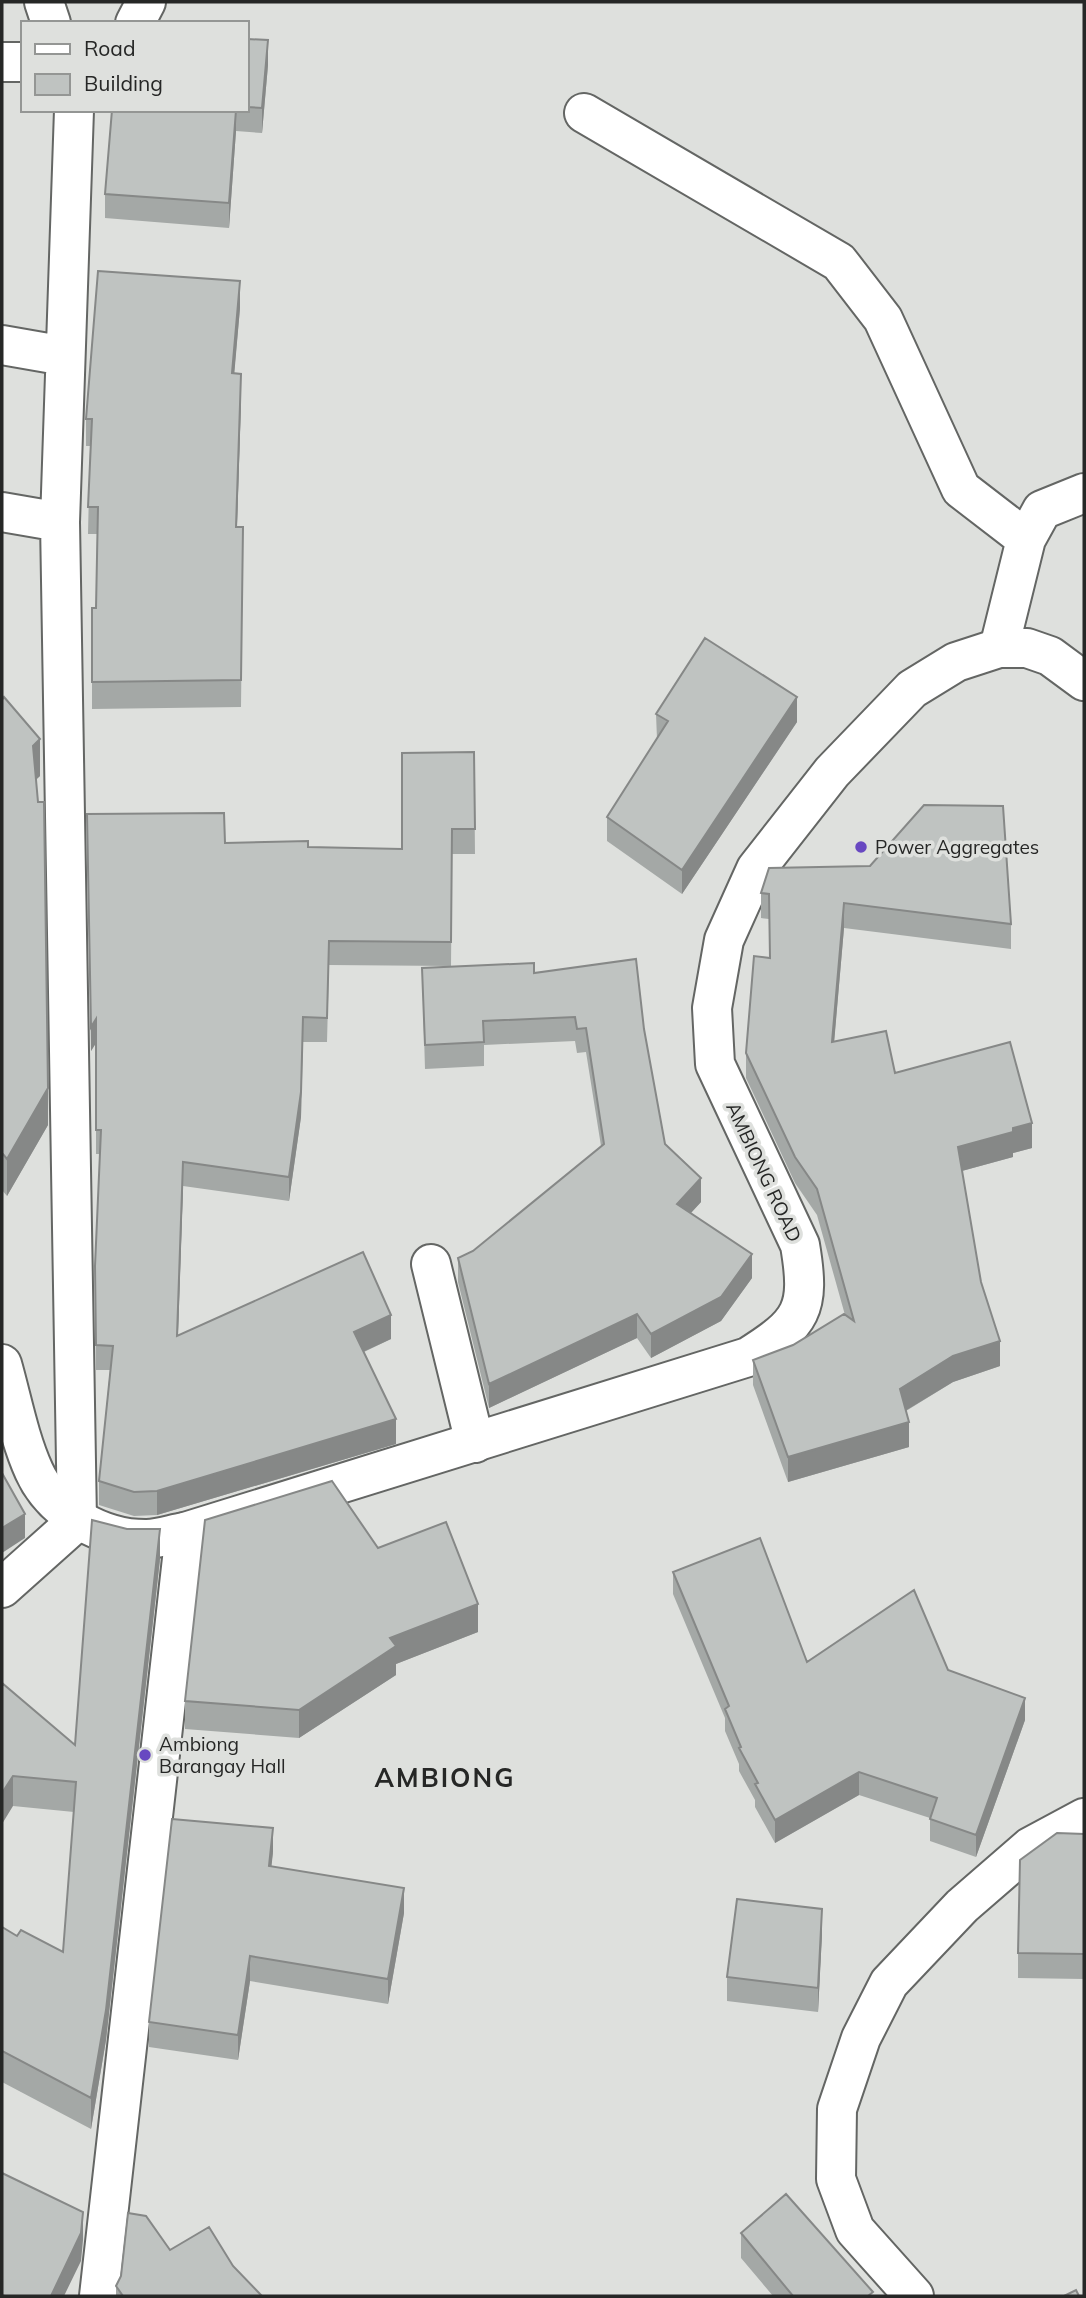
<svg xmlns="http://www.w3.org/2000/svg" width="1086" height="2298" font-family="Mulish,sans-serif">
  <style>
    .lines { fill: none; stroke-linecap: round; stroke-linejoin: round }
    .street-casing { stroke: #646664; stroke-width: 42 }
    .secondary-casing { stroke: #646664; stroke-width: 42 }
    .street { stroke: #fff; stroke-width: 38 }
    .secondary { stroke: #fff; stroke-width: 38 }
    .wall { fill: #a4a8a6 }
    .shaded-wall { fill: #868887 }
    .building { fill: #bfc3c1; stroke: #868887; stroke-width: 2 }
    .poi-dot { fill: #6848c1; stroke: #dee0dd; stroke-width: 2.5 }
    .labels { text-anchor: middle; stroke-width: 7; stroke-linejoin: round; paint-order: stroke }
    .poi-label { font-size: 19px; fill: #262726; stroke: #dee0dd; text-anchor: start }
    .street-label { font-size: 19px; fill: #262726; stroke: #dee0dd }
    .district-label { font-size: 26px; font-weight: bold; letter-spacing: 2px; fill: #262726; stroke: #dee0dd }
  </style>
  <rect width="100%" height="100%" fill="#dee0dd"/>
  <g class="lines">
    <defs>
      <path id="street" d="M 44,2 L 51,23
        M 135,23 L 146,2
        M 2,62 L 23,62
        M 584,113 L 839,262 L 883,319 L 961,489 L 1026,539
        M 2,345 L 65,356
        M 2,512 L 60,522
        M 999,648 L 1026,539 L 1042,510 L 1084,493
        M 431,1264 L 475,1443
        M 2,1588 L 77,1521 L 60,522 L 74,110
        M 99,2296 L 185,1532
        M 914,2296 L 855,2230 L 836,2179 L 837,2109 L 861,2038 L 889,1983 L 962,1906 L 1030,1847 L 1084,1818"/>
      <path id="secondary" d="M 2,1364 C 12,1399 19,1438 34,1471 C 53,1513 103,1540 148,1539 C 160,1538 173,1534 185,1532 L 748,1357 C 802,1323 811,1310 800,1245 L 715,1064 L 712,1008 L 724,940 L 756,869 L 832,772 L 912,689 L 956,662 L 999,648 L 1027,648 L 1050,656 L 1084,681"/>
    </defs>
    <use href="#street" class="street-casing"/>
    <use href="#secondary" class="secondary-casing"/>
    <use href="#street" class="street"/>
    <use href="#secondary" class="secondary"/>
  </g>
  <path class="wall" d="M 247,39 L 268,65 L 262,133 L 236,131 L 229,228 L 105,218 L 105,194 L 128,110 L 247,110 Z
    M 240,308 L 234,373 L 241,401 L 237,527 L 243,527 L 241,707 L 92,709 L 92,608 L 96,608 L 97,534 L 88,534 L 90,446 L 86,446 L 86,419 Z
    M 2,700 L 40,776 L 36,780 L 48,1125 L 7,1196 L 2,1190 Z
    M 656,714 L 797,722 L 682,894 L 607,841 L 607,817 L 657,739 Z
    M 474,752 L 475,854 L 452,854 L 451,966 L 329,965 L 327,1042 L 303,1042 L 301,1117 L 289,1201 L 183,1186 L 178,1336 L 391,1339 L 364,1352 L 396,1444 L 157,1515 L 134,1516 L 99,1505 L 99,1481 L 110,1370 L 96,1370 L 95,1266 L 100,1154 L 96,1154 L 96,1043 L 91,1051 L 87,838 L 225,843 L 308,847 L 402,849 Z
    M 761,893 L 1011,924 L 1011,949 L 844,928 L 834,1041 L 1032,1148 L 1013,1153 L 1013,1157 L 962,1171 L 981,1282 L 1000,1366 L 953,1382 L 906,1411 L 909,1447 L 788,1482 L 753,1385 L 753,1360 L 793,1345 L 845,1315 L 817,1215 L 795,1183 L 746,1078 L 746,1053 L 770,958 L 769,919 L 761,918 Z
    M 422,968 L 534,973 L 644,1029 L 665,1144 L 701,1202 L 690,1214 L 752,1278 L 721,1321 L 651,1358 L 637,1338 L 489,1408 L 458,1282 L 458,1258 L 473,1251 L 601,1146 L 586,1052 L 577,1053 L 575,1041 L 484,1045 L 484,1066 L 425,1069 Z
    M 378,1548 L 478,1632 L 396,1664 L 396,1675 L 299,1738 L 185,1729 L 185,1701 Z
    M 160,1559 L 106,2040 L 91,2129 L 2,2082 L 2,1927 L 17,1936 L 63,1952 L 74,1812 L 13,1806 L 2,1683 L 75,1745 Z
    M 673,1572 L 807,1662 L 948,1670 L 1025,1720 L 976,1857 L 930,1841 L 930,1818 L 859,1795 L 775,1843 L 755,1807 L 755,1800 L 739,1771 L 739,1764 L 725,1731 L 725,1718 L 673,1594 Z
    M 1084,1834 L 1084,1979 L 1018,1978 L 1018,1953 Z
    M 273,1852 L 271,1866 L 404,1913 L 388,2004 L 250,1981 L 238,2060 L 149,2047 L 149,2022 Z
    M 822,1934 L 818,2012 L 727,2001 L 727,1977 Z
    M 741,2233 L 873,2296 L 773,2296 L 741,2258 Z
    M 170,2250 L 233,2266 L 262,2296 L 116,2296 L 116,2286 Z"/>
  <path class="shaded-wall" d="M 268,40 L 268,65 L 262,133 L 262,108 Z
    M 236,110 L 236,131 L 229,228 L 229,203 Z
    M 240,281 L 240,308 L 232,400 L 232,373 Z
    M 241,374 L 241,401 L 236,554 L 236,527 Z
    M 797,697 L 797,722 L 682,894 L 682,870 Z
    M 40,739 L 40,776 L 33,782 L 33,746 Z
    M 844,903 L 844,928 L 832,1067 L 832,1042 Z
    M 303,1017 L 301,1117 L 289,1201 L 289,1177 Z
    M 96,1019 L 96,1043 L 91,1051 L 91,1027 Z
    M 48,1088 L 48,1125 L 7,1196 L 7,1159 Z
    M 1032,1123 L 1032,1148 L 1013,1153 L 1013,1157 L 958,1172 L 958,1147 L 1013,1128 Z
    M 183,1162 L 183,1186 L 177,1360 L 177,1336 Z
    M 701,1178 L 701,1202 L 677,1228 L 677,1204 Z
    M 752,1254 L 752,1278 L 721,1321 L 651,1358 L 651,1334 Z
    M 637,1314 L 637,1338 L 489,1408 L 489,1384 Z
    M 391,1315 L 391,1339 L 354,1356 L 354,1332 Z
    M 1000,1341 L 1000,1366 L 953,1382 L 900,1414 L 900,1389 L 953,1356 Z
    M 396,1419 L 396,1444 L 157,1515 L 157,1491 Z
    M 909,1422 L 909,1447 L 788,1482 L 788,1457 Z
    M 25,1514 L 25,1538 L 2,1553 L 2,1528 Z
    M 160,1529 L 160,1559 L 106,2040 L 91,2129 L 91,2098 Z
    M 478,1604 L 478,1632 L 396,1664 L 396,1675 L 299,1738 L 299,1710 L 390,1638 Z
    M 1025,1698 L 1025,1720 L 976,1857 L 976,1835 Z
    M 859,1772 L 859,1795 L 775,1843 L 775,1820 Z
    M 13,1776 L 13,1806 L 2,1824 L 2,1793 Z
    M 273,1828 L 273,1852 L 269,1890 L 269,1866 Z
    M 404,1888 L 404,1913 L 388,2004 L 388,1979 Z
    M 822,1909 L 822,1934 L 818,2012 L 818,1988 Z
    M 250,1956 L 250,1981 L 238,2060 L 238,2035 Z
    M 83,2212 L 83,2240 L 81,2261 L 64,2296 L 51,2296 Z"/>
  <path class="building" d="M 247,39 L 268,40 L 262,108 L 247,107 Z
    M 112,110 L 128,111 L 128,110 L 236,110 L 229,203 L 105,194 Z
    M 98,271 L 240,281 L 232,373 L 241,374 L 236,527 L 243,527 L 241,680 L 92,682 L 92,608 L 96,608 L 98,507 L 88,507 L 92,419 L 86,419 Z
    M 705,638 L 797,697 L 682,870 L 607,817 L 668,721 L 656,714 Z
    M 4,697 L 40,739 L 33,746 L 38,802 L 44,802 L 48,1088 L 7,1159 L 2,1153 L 2,700 Z
    M 474,752 L 475,829 L 452,829 L 451,942 L 329,941 L 327,1018 L 303,1017 L 301,1092 L 289,1177 L 183,1162 L 177,1336 L 363,1252 L 391,1315 L 354,1332 L 396,1419 L 157,1491 L 134,1492 L 99,1481 L 113,1346 L 96,1345 L 95,1266 L 101,1130 L 96,1130 L 96,1019 L 91,1027 L 87,814 L 224,813 L 225,843 L 308,841 L 308,847 L 402,849 L 402,753 Z
    M 924,805 L 1003,806 L 1011,924 L 844,903 L 832,1042 L 886,1031 L 895,1073 L 1010,1042 L 1032,1123 L 1013,1128 L 1013,1132 L 958,1147 L 981,1282 L 1000,1341 L 953,1356 L 900,1389 L 909,1422 L 788,1457 L 753,1360 L 793,1345 L 844,1314 L 854,1321 L 817,1189 L 795,1157 L 746,1053 L 754,956 L 770,958 L 769,894 L 761,893 L 769,868 L 870,866 Z
    M 636,959 L 644,1029 L 665,1144 L 701,1178 L 677,1204 L 752,1254 L 721,1297 L 651,1334 L 637,1314 L 489,1384 L 458,1258 L 473,1251 L 604,1144 L 586,1028 L 577,1029 L 575,1017 L 483,1021 L 484,1042 L 425,1045 L 422,968 L 534,963 L 534,973 Z
    M 2,1473 L 25,1514 L 2,1528 Z
    M 332,1481 L 378,1548 L 446,1522 L 478,1604 L 390,1638 L 396,1646 L 299,1710 L 185,1701 L 205,1520 Z
    M 92,1520 L 127,1529 L 160,1529 L 106,2010 L 91,2098 L 2,2051 L 2,1927 L 17,1936 L 21,1930 L 63,1952 L 76,1782 L 13,1776 L 2,1793 L 2,1683 L 75,1745 Z
    M 760,1538 L 807,1662 L 914,1590 L 948,1670 L 1025,1698 L 976,1835 L 930,1819 L 937,1798 L 859,1772 L 775,1820 L 755,1784 L 758,1783 L 739,1748 L 741,1747 L 725,1709 L 729,1706 L 673,1572 Z
    M 172,1819 L 273,1828 L 269,1866 L 404,1888 L 388,1979 L 250,1956 L 238,2035 L 149,2022 Z
    M 1057,1833 L 1084,1834 L 1084,1954 L 1018,1953 L 1020,1860 Z
    M 737,1899 L 822,1909 L 818,1988 L 727,1977 Z
    M 2,2173 L 83,2212 L 81,2233 L 51,2296 L 5,2296 L 2,2295 Z
    M 786,2194 L 873,2292 L 868,2296 L 793,2296 L 741,2233 Z
    M 128,2213 L 146,2216 L 170,2250 L 209,2227 L 233,2266 L 262,2296 L 123,2296 L 116,2286 L 121,2276 Z
    M 1076,2290 L 1079,2296 L 1064,2296 Z"/>
  <g class="poi-dot">
    <circle cx="861" cy="847" r="7"/>
    <circle cx="145" cy="1755" r="7"/>
  </g>
  <g class="labels">
    <g class="poi-label">
      <text x="875" y="854">Power Aggregates</text>
      <text x="159" y="1751">Ambiong<tspan x="159" dy="22">Barangay Hall</tspan></text>
    </g>
    <g class="street-label">
      <text transform="translate(764 1172) rotate(65)" y="7">AMBIONG ROAD</text>
    </g>
    <g class="district-label">
      <text x="445" y="1787">AMBIONG</text>
    </g>
  </g>
  <rect width="1086" height="2298" fill="none" stroke="#262726" stroke-width="7"/>
  <rect x="21" y="21" width="228" height="91" fill="#dee0dd" stroke="#949694" stroke-width="2"/>
  <rect x="35" y="44" width="35" height="10" fill="#ffffff" stroke="#949694" stroke-width="2"/>
  <text x="84" y="56" font-size="21" fill="#262726">Road</text>
  <rect x="35" y="74" width="35" height="21" fill="#bfc3c1" stroke="#949694" stroke-width="2"/>
  <text x="84" y="91" font-size="21" fill="#262726">Building</text>
</svg>
